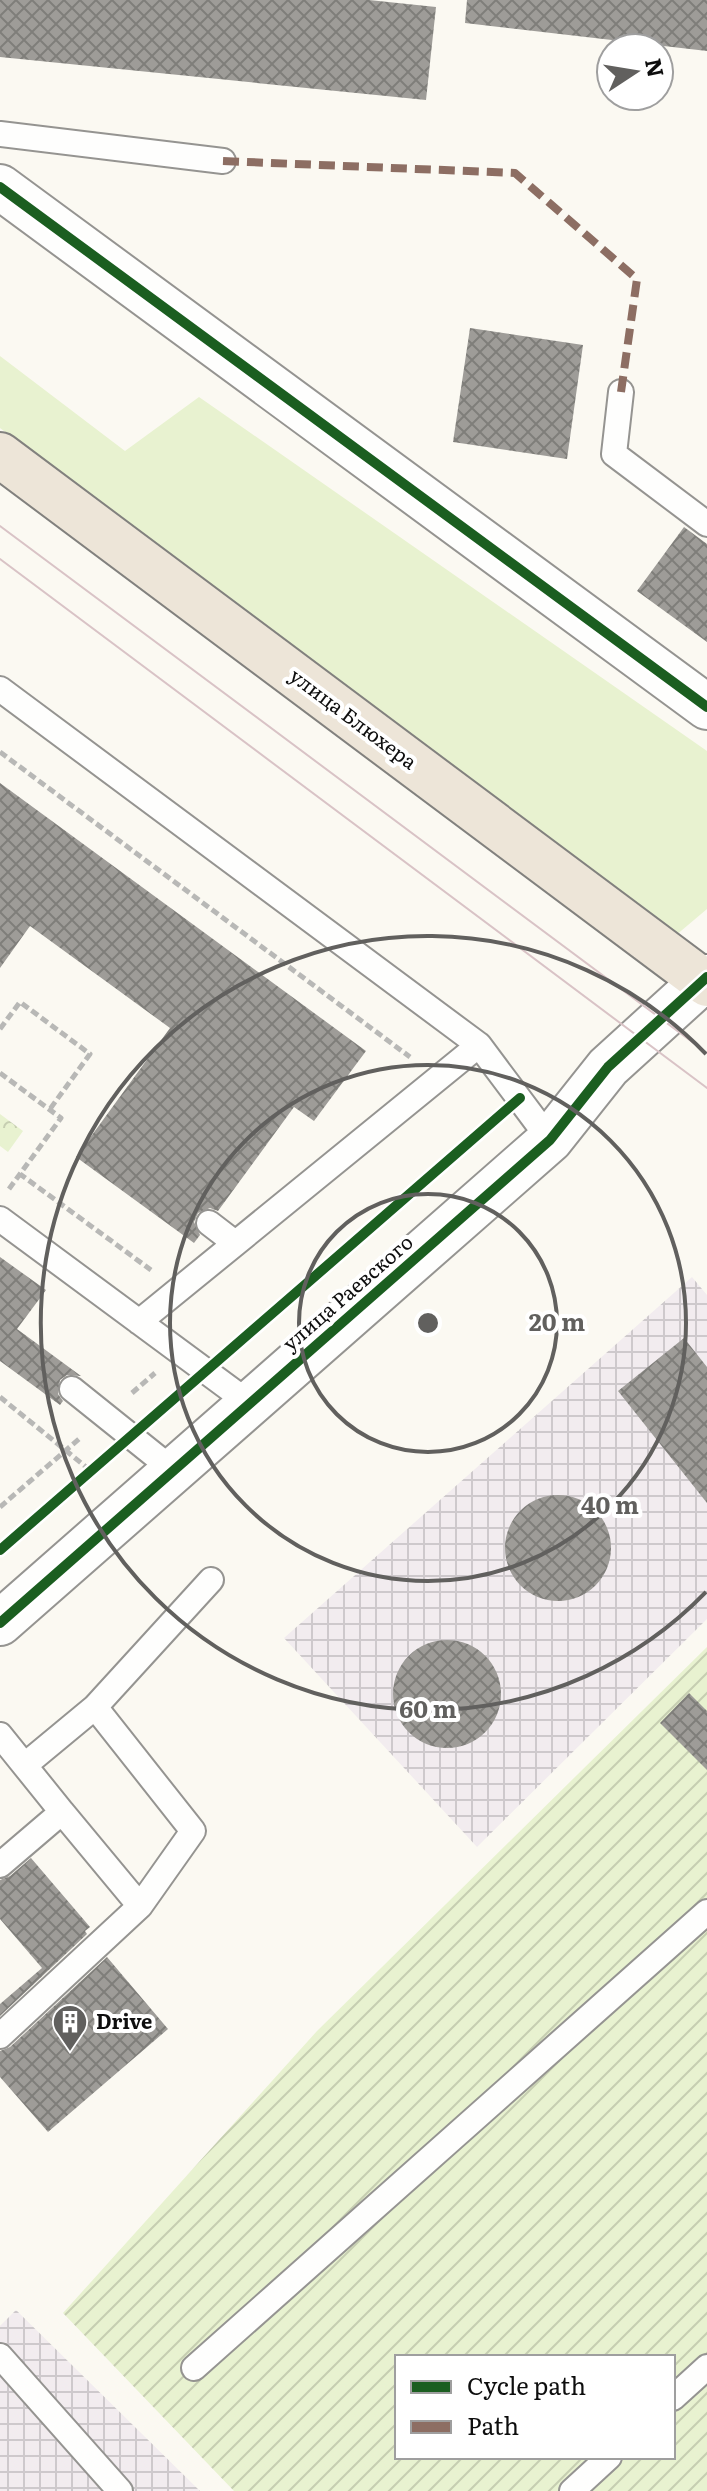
<svg xmlns="http://www.w3.org/2000/svg" width="707" height="2491" font-family="Literata,serif">
  <style>
    .industrial { fill: url(#industrial-grid) }
    .grass { fill: #e8f2d0 }
    .park { fill: url(#park-crowns) }
    .garden { fill: url(#garden-furrows); fill-rule: evenodd }
    .building { fill: url(#building-cross-hatch) }
    .lines { fill: none; stroke-linecap: round; stroke-linejoin: round }
    .lane-casing { stroke: #959491; stroke-width: 28 }
    .street-casing { stroke: #959491; stroke-width: 48 }
    .primary-casing { stroke: #82817e; stroke-width: 48 }
    .path { stroke: #b8b8b6; stroke-width: 5; stroke-dasharray: 8 4; stroke-linecap: butt }
    .lane { stroke: #fefefd; stroke-width: 24 }
    .street { stroke: #fefefd; stroke-width: 44 }
    .primary { stroke: #ede5d8; stroke-width: 44 }
    .tram { stroke: #d9c3c6; stroke-width: 2 }
    .quiet { stroke: #8d6e63; stroke-width: 8; stroke-dasharray: 16 8; stroke-linecap: butt }
    .cycleway-casing { stroke: #fff; stroke-width: 15 }
    .cycleway { stroke: #1b5e20; stroke-width: 10 }
    .ring { fill: none; stroke: #61605e; stroke-width: 4 }
    .labels { text-anchor: middle; stroke-width: 8; stroke-linejoin: round; paint-order: stroke }
    .street-label { font-size: 20px; fill: #0e0e0e; stroke: #fff }
    .poi-label { font-size: 20px; font-weight: bold; fill: #0e0e0e; stroke: #fff; text-anchor: start }
    .centre { fill: #61605e; stroke: #fff; stroke-width: 4 }
    .ring-label { font-size: 24px; text-anchor: middle; font-weight: bold; fill: #61605e; stroke: #fff; stroke-width: 8; stroke-linejoin: round; paint-order: stroke }
  </style>
  <defs>
    <pattern id="industrial-grid" width="8" height="8" patternUnits="userSpaceOnUse" patternTransform="scale(2)"><rect width="8" height="8" fill="#f2ecef"/><path d="M0 4h8M4 0v8" fill="none" stroke="#cec9cc"/></pattern>
    <pattern id="park-crowns" width="20" height="18" patternUnits="userSpaceOnUse" patternTransform="scale(2)"><rect width="20" height="18" fill="#e8f2d0"/><path d="M2 6a3 3 0 1 1 6 0M12 15a3 3 0 1 1 6 0" fill="none" stroke="#c6ceb1"/></pattern>
    <pattern id="garden-furrows" width="10" height="10" patternUnits="userSpaceOnUse" patternTransform="scale(2)"><rect width="10" height="10" fill="#e8f2d0"/><path d="M-1 1l2-2M0 10L10 0M9 11l2-2" fill="none" stroke="#c6ceb1"/></pattern>
    <pattern id="building-cross-hatch" width="8" height="8" patternUnits="userSpaceOnUse" patternTransform="scale(2)"><rect width="8" height="8" fill="#9e9c98"/><path d="M0 0l8 8M0 8l8-8" fill="none" stroke="#7f7e7a"/></pattern>
  </defs>
  <rect width="100%" height="100%" fill="#fbf9f2"/>
  <path class="industrial" d="M 692,1277 L 707,1295 L 707,1619 L 477,1847 L 284,1638 Z
    M 16,2310 L 200,2491 L 0,2491 L 0,2326 Z"/>
  <path class="grass" d="M 0,356 L 125,451 L 199,397 L 707,751 L 707,909 L 675,936 L 0,428 Z"/>
  <path class="park" d="M 0,1114 L 23,1131 L 8,1152 L 0,1146 Z"/>
  <path class="garden" d="M 707,1647 L 707,2491 L 234,2491 L 63,2313 L 317,2031 ZM 397,2357 L 673,2357 L 673,2457 L 397,2457 Z"/>
  <path class="building" d="M 0,0 L 369,0 L 436,7 L 426,100 L 0,57 Z
    M 467,0 L 707,0 L 707,51 L 465,23 Z
    M 470,328 L 583,345 L 567,459 L 453,442 Z
    M 684,527 L 707,544 L 707,642 L 637,591 Z
    M 0,783 L 366,1051 L 314,1121 L 294,1107 L 218,1211 L 210,1208 L 198,1213 L 194,1222 L 200,1235 L 194,1243 L 76,1157 L 170,1028 L 30,926 L 0,968 Z
    M 0,1257 L 46,1290 L 17,1329 L 81,1376 L 67,1375 L 60,1380 L 58,1394 L 63,1401 L 60,1405 L 0,1361 Z
    M 684,1338 L 707,1367 L 707,1503 L 618,1391 Z
    M505 1548a53 53 0 1 1 106 0a53 53 0 1 1-106 0Z
    M393 1694a54 54 0 1 1 108 0a54 54 0 1 1-108 0Z
    M 689,1693 L 707,1711 L 707,1770 L 660,1723 Z
    M 31,1858 L 90,1927 L 85,1931 L 87,1934 L 0,2016 L 0,2004 L 42,1968 L 0,1919 L 0,1880 L 10,1876 Z
    M 107,1957 L 168,2029 L 48,2132 L 0,2077 L 0,2051 L 10,2047 Z"/>
  <g class="lines">
    <defs>
      <path id="lane" d="M 0,134 L 223,161
        M 621,392 L 614,454 L 707,524
        M 0,689 L 479,1045 L 550,1140
        M 0,1219 L 249,1403
        M 209,1223 L 235,1243
        M 139,1322 L 479,1045
        M 72,1389 L 173,1470
        M 95,1707 L 193,1831 L 140,1906
        M 0,1735 L 62,1812 L 0,1865
        M 25,1765 L 95,1707 L 211,1580
        M 0,2036 L 140,1906 L 62,1812
        M 0,2356 L 120,2491
        M 194,2368 L 707,1912
        M 673,2398 L 707,2367
        M 572,2491 L 609,2457"/>
      <path id="street" d="M 0,187 L 707,707
        M 0,1623 L 550,1140 L 608,1067 L 707,977"/>
      <path id="primary" d="M 0,455 L 707,984"/>
    </defs>
    <use href="#lane" class="lane-casing"/>
    <use href="#street" class="street-casing"/>
    <use href="#primary" class="primary-casing"/>
    <path class="path" d="M 0,752 L 410,1057
      M 0,1029 L 20,1002 L 90,1054 L 50,1109
      M 0,1073 L 61,1118 L 20,1174 L 151,1270
      M 9,1189 L 20,1174
      M 132,1393 L 155,1373
      M 0,1397 L 91,1471
      M 0,1507 L 79,1439"/>
    <use href="#lane" class="lane"/>
    <use href="#street" class="street"/>
    <use href="#primary" class="primary"/>
    <path class="tram" d="M 0,526 L 707,1053
      M 0,559 L 707,1088"/>
    <path class="quiet" d="M 223,161 L 515,173 L 637,279 L 621,392"/>
    <defs>
      <path id="cycleway" d="M 0,187 L 707,707
        M 0,1550 L 520,1098
        M 0,1623 L 550,1140 L 608,1067 L 707,977"/>
    </defs>
    <use href="#cycleway" class="cycleway-casing"/>
    <use href="#cycleway" class="cycleway"/>
  </g>
  <g class="ring">
    <circle cx="428" cy="1323" r="129"/>
    <circle cx="428" cy="1323" r="258"/>
    <path d="M706 1592A387 387 0 1 1 706 1054"/>
  </g>
  <defs>
    <symbol id="building-pin" viewBox="-11 -11 22 30"><path d="M0 17L-7.5 6A9.5 9.5 0 1 1 7.5 6Z" fill="#61605e" stroke="#fff"/><path d="M-4-6H4V6H1V3H-1V6H-4ZM-2.5-4.3h1.7v1.8h-1.7ZM.8-4.3h1.7v1.8H.8ZM-2.5-1h1.7V.8h-1.7ZM.8-1h1.7V.8H.8Z" fill="#fff"/></symbol>
  </defs>
  <g fill-rule="evenodd">
    <use href="#building-pin" x="50" y="2002" width="40" height="54"/>
  </g>
  <g class="labels">
    <g class="street-label">
      <text transform="translate(353 719) rotate(37)" y="7">улица Блюхера</text>
      <text transform="translate(348 1293) rotate(-41)" y="7">улица Раевского</text>
    </g>
    <g class="poi-label">
      <text x="96" y="2029">Drive</text>
    </g>
  </g>
  <circle cx="428" cy="1323" r="12" class="centre"/>
  <g class="ring-label">
    <text x="557" y="1331">20 m</text>
    <text x="610" y="1514">40 m</text>
    <text x="428" y="1718">60 m</text>
  </g>
  <rect x="395" y="2355" width="280" height="104" fill="#ffffff" stroke="#9f9f9f" stroke-width="2"/>
  <rect x="411" y="2381" width="40" height="12" fill="#1b5e20" stroke="#9f9f9f" stroke-width="2"/>
  <text x="467" y="2395" font-size="24" fill="#0e0e0e">Cycle path</text>
  <rect x="411" y="2421" width="40" height="12" fill="#8d6e63" stroke="#9f9f9f" stroke-width="2"/>
  <text x="467" y="2435" font-size="24" fill="#0e0e0e">Path</text>
  <g transform="translate(635 72) rotate(78)"><circle r="38" fill="#ffffff" stroke="#9f9f9f" stroke-width="2"/>
  <path d="M0-6L14 30L0 20L-14 30Z" fill="#61605e"/>
  <text y="-12" font-size="22" font-weight="bold" text-anchor="middle" fill="#0e0e0e">N</text>
  </g>
</svg>
